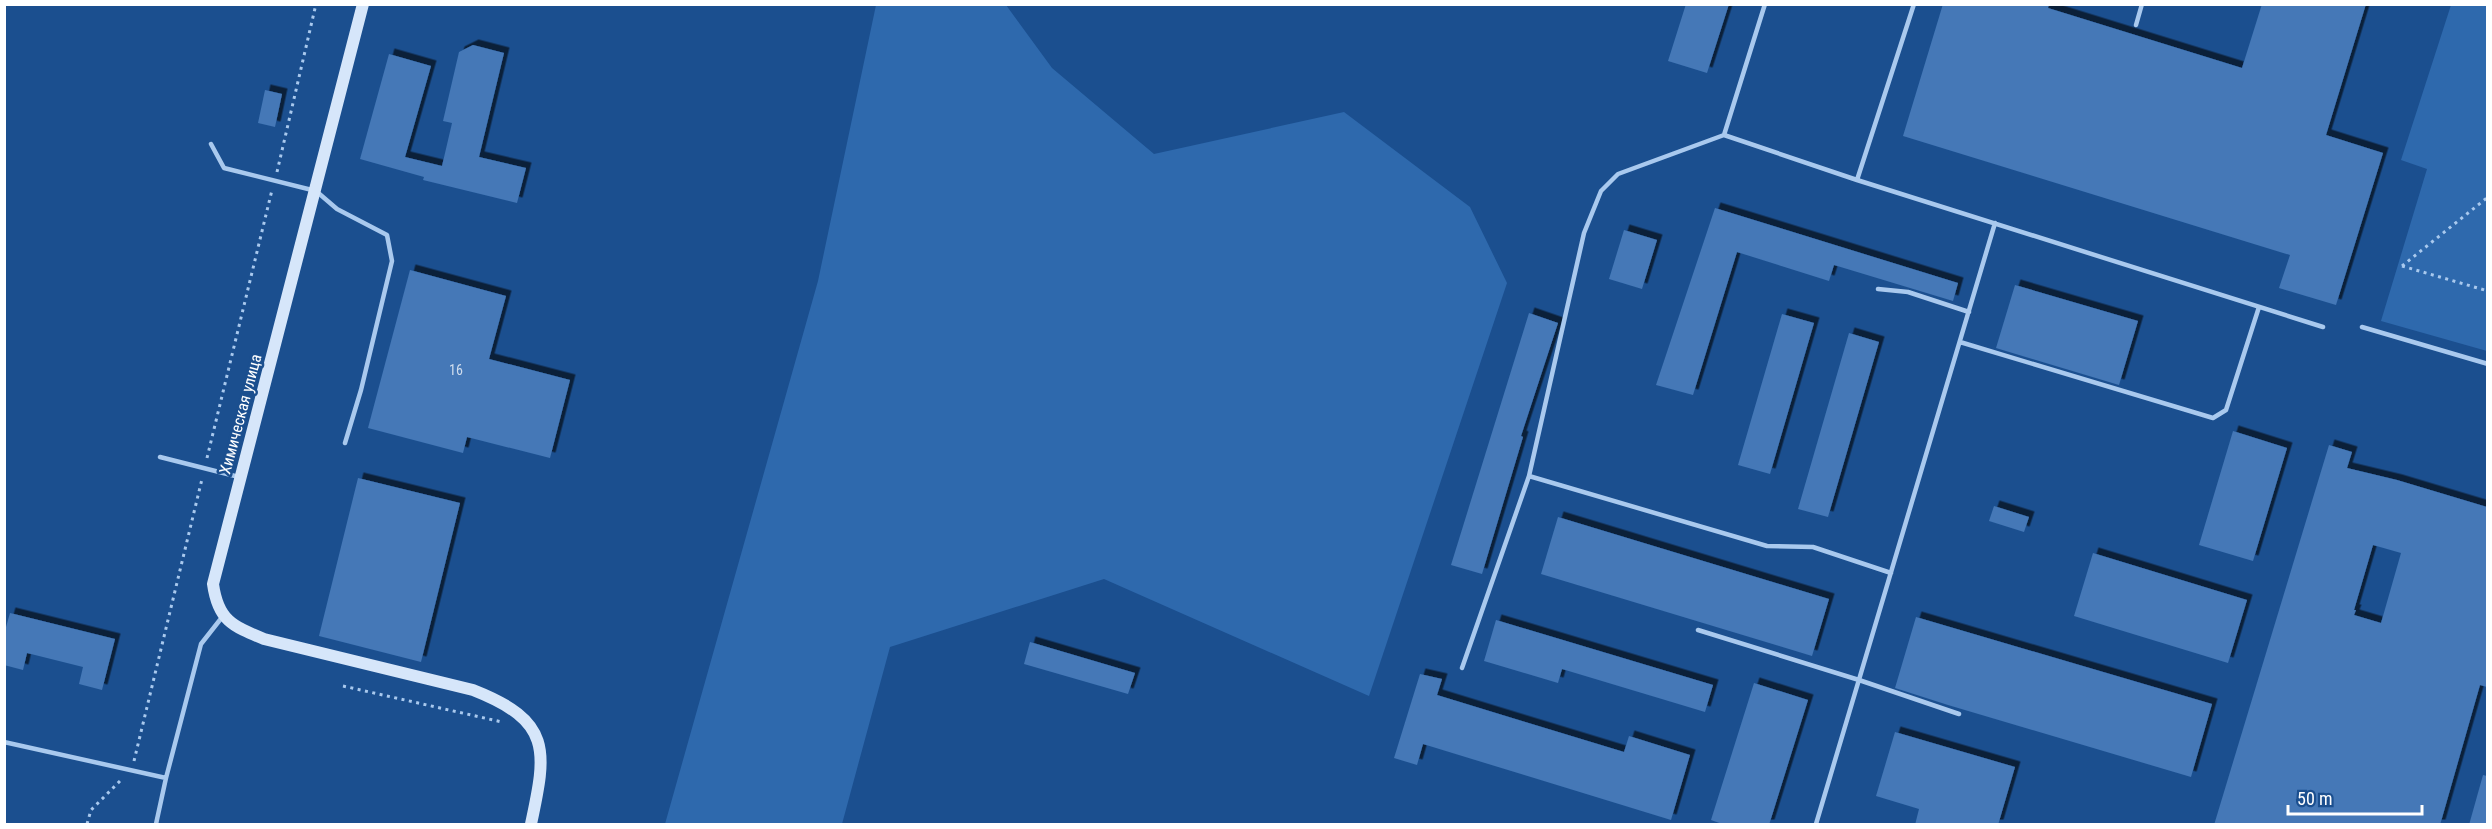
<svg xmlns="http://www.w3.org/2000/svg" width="2492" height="829" font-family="'Roboto Condensed',sans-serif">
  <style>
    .green { fill: #2e69ad }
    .building { fill: #4478b7; fill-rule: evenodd; filter: url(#shadow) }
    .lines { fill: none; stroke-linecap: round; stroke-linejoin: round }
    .path { stroke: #a9c9ee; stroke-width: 3; stroke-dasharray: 3 4.5; stroke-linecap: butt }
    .service { stroke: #a9c9ee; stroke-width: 4.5 }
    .secondary { stroke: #d6e6fa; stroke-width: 12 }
    .labels { text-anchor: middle; stroke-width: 5; stroke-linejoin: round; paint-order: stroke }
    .number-label { font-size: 14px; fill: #d0dded }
    .street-label { font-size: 16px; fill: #fff; stroke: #1b4f8f }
  </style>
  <defs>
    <filter id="shadow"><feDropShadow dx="5.5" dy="-5.5" stdDeviation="0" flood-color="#0009"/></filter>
  </defs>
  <rect width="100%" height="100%" fill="#1b4f8f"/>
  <path class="green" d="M 876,5 L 1006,5 L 1052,68 L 1154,154 L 1344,112 L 1470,207 L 1507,283 L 1369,696 L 1104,579 L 890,647 L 842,824 L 665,824 L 818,281 Z
    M 2451,5 L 2487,5 L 2487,351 L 2381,321 L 2427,169 L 2401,160 Z"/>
  <path class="building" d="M 1686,4 L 1729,4 L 1707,73 L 1668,61 Z
    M 1943,4 L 2049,4 L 2048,8 L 2242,68 L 2262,4 L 2366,4 L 2326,135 L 2383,153 L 2336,305 L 2279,288 L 2290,255 L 1903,136 Z
    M 473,45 L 504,53 L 479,157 L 526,168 L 517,203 L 423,180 L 424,177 L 360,159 L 389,54 L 431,66 L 405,157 L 442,166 L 452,123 L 443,121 L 459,52 Z
    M 265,90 L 282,94 L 275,127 L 258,123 Z
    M 1715,208 L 1958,283 L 1953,301 L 1834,265 L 1829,281 L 1737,252 L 1693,395 L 1656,385 Z
    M 1624,230 L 1657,240 L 1642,289 L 1609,279 Z
    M 410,270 L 506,296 L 489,359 L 570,380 L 550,458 L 467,437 L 463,453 L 368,428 Z
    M 2015,285 L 2138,321 L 2119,385 L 1996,348 Z
    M 1529,313 L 1558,323 L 1521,436 L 1523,437 L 1482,574 L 1451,565 Z
    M 1782,314 L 1814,323 L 1770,474 L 1738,465 Z
    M 1849,333 L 1879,342 L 1828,517 L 1798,509 Z
    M 2233,431 L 2287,448 L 2253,561 L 2199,545 Z
    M 2329,445 L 2352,452 L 2347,468 L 2397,480 L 2487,507 L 2487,687 L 2480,685 L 2440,825 L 2214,825 ZM 2373,545 L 2401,553 L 2381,623 L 2354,615 L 2356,610 L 2354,610 Z
    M 358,478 L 460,503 L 421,662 L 319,636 Z
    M 1994,506 L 2029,517 L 2024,532 L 1989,521 Z
    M 1558,517 L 1829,599 L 1812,656 L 1541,574 Z
    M 2093,553 L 2247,600 L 2228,663 L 2074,616 Z
    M 10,613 L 115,639 L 102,690 L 79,684 L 83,667 L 27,653 L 23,670 L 4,665 L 4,634 Z
    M 1916,617 L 2212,704 L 2191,777 L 1948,705 L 1895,688 Z
    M 1496,620 L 1713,685 L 1705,712 L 1562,669 L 1558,683 L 1484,661 Z
    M 1030,642 L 1135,673 L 1128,694 L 1024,664 Z
    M 1420,674 L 1442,679 L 1437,695 L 1624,752 L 1629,736 L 1690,755 L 1671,820 L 1423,744 L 1417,765 L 1394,758 Z
    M 1754,683 L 1808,700 L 1769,825 L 1725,825 L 1711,820 Z
    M 1895,732 L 2015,767 L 1998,825 L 1915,825 L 1919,809 L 1876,796 Z
    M 2483,775 L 2487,776 L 2487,825 L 2469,825 Z"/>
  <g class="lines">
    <path class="path" d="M 277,172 L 316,4
      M 2402,266 L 2488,197
      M 2402,266 L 2488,291
      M 207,458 L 272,190
      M 343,686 L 502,722
      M 134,761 L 202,479
      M 87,824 L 91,810 L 123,778"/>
    <path class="service" d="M 2136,25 L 2142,4
      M 1724,135 L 1857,180 L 2323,327
      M 211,144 L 224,168 L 316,191 L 337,209 L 387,235 L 392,261 L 361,390 L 345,443
      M 1857,180 L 1914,4
      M 1878,289 L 1908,292 L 1969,312
      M 2362,327 L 2488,364
      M 1960,342 L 2213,418 L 2226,410 L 2259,307
      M 160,457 L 239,477
      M 1529,476 L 1767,546 L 1813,547 L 1891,573
      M 1698,630 L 1859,680 L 1959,714
      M 1462,668 L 1529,476 L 1584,233 L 1601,191 L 1618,174 L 1724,135 L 1765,4
      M 4,742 L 166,778
      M 156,824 L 166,778 L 201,644 L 223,616
      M 1816,824 L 1995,223"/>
    <path class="secondary" d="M 363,4 L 213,584 C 218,620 232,626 264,639 L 473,690 C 552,721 547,750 531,824"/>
  </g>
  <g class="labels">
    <g class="number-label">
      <text x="456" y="375">16</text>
    </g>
    <g class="street-label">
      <text transform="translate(240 414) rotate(-75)" y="6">Химическая улица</text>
    </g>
  </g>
  <rect width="2492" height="829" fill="none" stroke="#ffffff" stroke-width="12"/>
  <path d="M2288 805v9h134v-9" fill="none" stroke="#ffffff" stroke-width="3"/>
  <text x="2297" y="805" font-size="18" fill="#ffffff" stroke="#1b4f8f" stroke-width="4.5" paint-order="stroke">50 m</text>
</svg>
